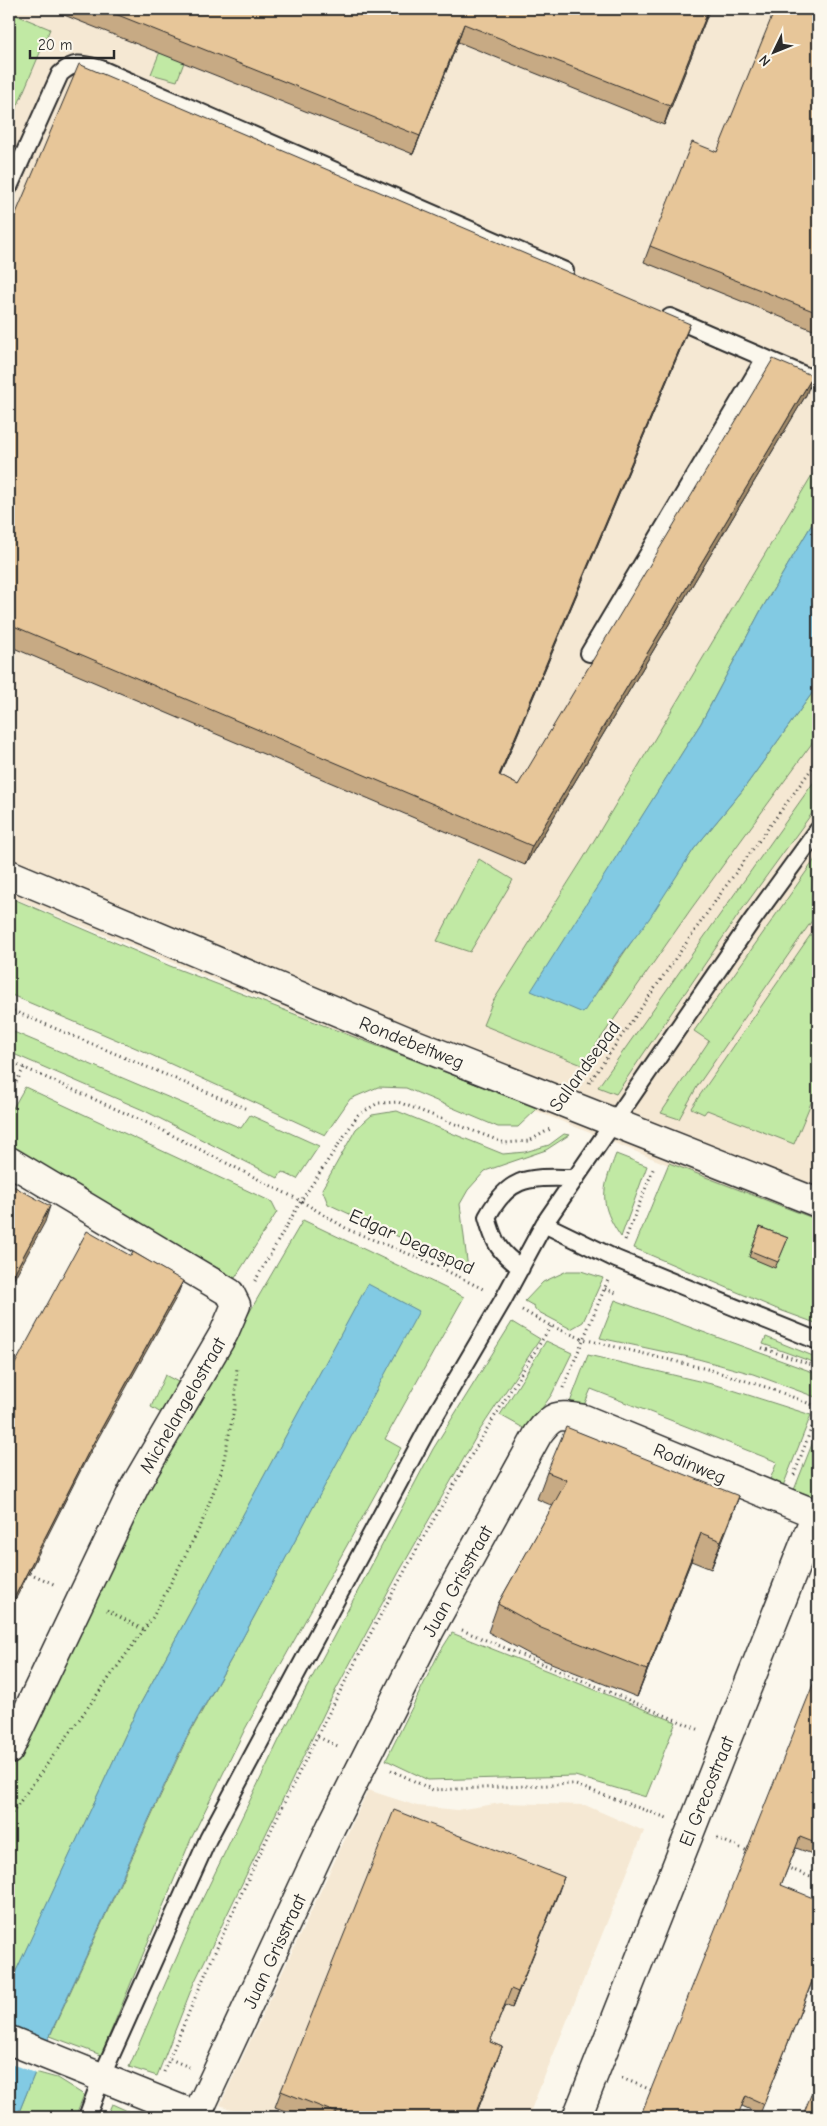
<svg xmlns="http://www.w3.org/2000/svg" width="827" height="2126" font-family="'Comic Neue',sans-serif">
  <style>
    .built { fill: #f5e8d3 }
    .green { fill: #c1e9a4; stroke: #768a68 }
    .water { fill: #82cae3; stroke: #5f8a99 }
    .pier { fill: #fbf7ec }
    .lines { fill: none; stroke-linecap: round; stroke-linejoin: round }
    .service-casing { stroke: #2b2b2b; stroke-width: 20 }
    .minor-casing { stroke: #2b2b2b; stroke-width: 31 }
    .path { stroke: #2b2b2b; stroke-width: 3; stroke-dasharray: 1 4; stroke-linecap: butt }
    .service { stroke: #fbf7ec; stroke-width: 16 }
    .minor { stroke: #fbf7ec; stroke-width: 28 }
    .wall { fill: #c7aa84; stroke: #2b2b2b }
    .shaded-wall { fill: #a28b6b; stroke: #2b2b2b }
    .building { fill: #e7c699; stroke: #2b2b2b }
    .labels { text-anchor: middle; stroke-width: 4.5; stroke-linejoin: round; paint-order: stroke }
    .street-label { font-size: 19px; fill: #2b2b2b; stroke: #fbf7ec }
  </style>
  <rect width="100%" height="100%" fill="#fbf7ec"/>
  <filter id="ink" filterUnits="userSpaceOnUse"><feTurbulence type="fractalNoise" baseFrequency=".02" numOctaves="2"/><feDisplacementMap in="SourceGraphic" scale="10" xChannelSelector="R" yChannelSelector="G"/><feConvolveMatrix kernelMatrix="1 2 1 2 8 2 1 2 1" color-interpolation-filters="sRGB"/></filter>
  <g filter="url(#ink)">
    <path class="built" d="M 9,9 L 818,9 L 818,1226 L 9,896 Z
      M 368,1790 L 417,1806 L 457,1810 L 501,1803 L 585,1805 L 644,1831 L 528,2117 L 251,2117 L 220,2105 Z"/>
    <path class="green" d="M 177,9 L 204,9 L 177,81 L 151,74 Z
      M 9,12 L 50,29 L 9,126 Z
      M 818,465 L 818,514 L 760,612 L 701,723 L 532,991 L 599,990 L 694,849 L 742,791 L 818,685 L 818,735 L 691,909 L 582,1065 L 483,1025 L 492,1003 L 583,859 Z
      M 818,776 L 818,805 L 741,911 L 616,1094 L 598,1087 Z
      M 818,855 L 818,912 L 698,1085 L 679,1119 L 661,1113 L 709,1041 L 694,1031 Z
      M 479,859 L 513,880 L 470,952 L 437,941 Z
      M 9,897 L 170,966 L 538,1108 L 518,1127 L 498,1127 L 406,1088 L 378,1087 L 350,1099 L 325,1135 L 136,1048 L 9,994 Z
      M 818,924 L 818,1086 L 794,1144 L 707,1110 L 704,1114 L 691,1108 Z
      M 9,1030 L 241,1128 L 250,1115 L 319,1146 L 297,1179 L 282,1172 L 278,1178 L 143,1110 L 9,1052 Z
      M 25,1087 L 272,1202 L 277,1212 L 235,1278 L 9,1149 L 9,1115 Z
      M 397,1111 L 503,1154 L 525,1152 L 549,1145 L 564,1134 L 569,1135 L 546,1150 L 485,1171 L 468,1190 L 460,1204 L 468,1269 L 328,1204 L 322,1189 L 356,1129 L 372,1115 Z
      M 616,1154 L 647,1166 L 621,1237 C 598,1203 602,1190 616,1154 Z
      M 669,1163 L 818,1220 L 818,1324 L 777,1309 L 634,1248 Z
      M 303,1220 L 464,1297 L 385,1439 L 401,1448 L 245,1729 L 191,1839 L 101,2055 L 50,2036 L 187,1738 L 234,1654 L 418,1311 L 368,1285 L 136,1712 L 9,1987 L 9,1773 L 138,1504 Z
      M 567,1271 L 581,1271 L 603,1278 L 583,1322 L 571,1329 L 535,1310 L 534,1306 L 525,1301 L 543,1282 Z
      M 615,1300 L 818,1374 L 818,1398 L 753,1374 L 698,1359 L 600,1338 Z
      M 512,1322 L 540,1339 L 480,1430 L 398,1574 L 332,1697 L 193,1985 L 157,2076 L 129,2067 L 199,1906 L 280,1738 L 433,1449 Z
      M 766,1337 L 818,1358 L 818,1364 L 763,1344 Z
      M 546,1341 L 572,1353 L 552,1394 L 527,1430 L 500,1415 Z
      M 588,1355 L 720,1386 L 811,1415 L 783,1486 L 769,1482 L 777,1462 L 591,1389 L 582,1410 L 569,1405 Z
      M 165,1375 L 180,1383 L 166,1416 L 151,1407 Z
      M 818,1429 L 818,1490 L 816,1497 L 794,1490 Z
      M 452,1633 L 676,1722 L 646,1797 L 575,1776 L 428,1780 L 386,1760 L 438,1655 Z
      M 35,2072 L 57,2078 L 84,2095 L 75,2117 L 17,2117 Z
      M 112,2104 L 141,2117 L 106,2117 Z"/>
    <path class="water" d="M 818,514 L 818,685 L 742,791 L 694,849 L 649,919 L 620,957 L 583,1013 L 531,991 L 701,723 L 760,612 Z
      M 368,1284 L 419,1311 L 234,1654 L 186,1738 L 53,2028 L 17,2117 L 9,2117 L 9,1986 L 136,1712 Z"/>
    <path class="pier" d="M 9,2024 L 50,2042 L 37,2074 L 9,2063 Z"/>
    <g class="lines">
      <defs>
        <path id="service" d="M 9,187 L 60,74 C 75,60 83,64 101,69 L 565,271
          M 670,317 L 818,381
          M 589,653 L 765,358
          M 544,1224 L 616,1259 L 818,1341
          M 521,1268 C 499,1252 494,1243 487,1217 C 511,1173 531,1178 576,1178
          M 87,2117 L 104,2071 L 208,1839 L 428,1428 L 503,1300 L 544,1224 L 751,922 L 818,830"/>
        <path id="minor" d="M 9,874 L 405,1040 L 818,1203
          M 9,1161 L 230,1293 L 236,1305 L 224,1333 L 135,1486 L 9,1750
          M 9,2040 L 200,2117
          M 196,2117 L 331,1827 L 430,1630 L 538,1434 C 554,1412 559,1415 584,1419 L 818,1515
          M 577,2117 L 816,1514"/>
      </defs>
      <use href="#service" class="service-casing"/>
      <use href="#minor" class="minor-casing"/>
      <path class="path" d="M 9,1009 L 247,1109
        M 9,1061 L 156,1127 L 301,1201 L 349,1230 L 429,1262 L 483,1289
        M 589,1083 L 723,890 L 818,760
        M 9,1095 L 24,1068
        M 625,1240 L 654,1167
        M 255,1281 L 301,1201 L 358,1115 L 378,1103 L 398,1102 L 505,1143 L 529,1141 L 552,1128
        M 605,1289 L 617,1293
        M 522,1310 L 551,1326 L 583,1339 L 711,1370 L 772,1389 L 818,1407
        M 762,1348 L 818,1367
        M 563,1388 L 608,1280
        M 794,1475 L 818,1410
        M 25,1571 L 56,1585
        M 107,1610 L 144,1630
        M 462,1630 L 700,1730
        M 318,1737 L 340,1747
        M 391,1770 L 433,1790 L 573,1784 L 667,1818
        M 9,1817 L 153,1617 L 201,1525 L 222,1469 L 235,1405 L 237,1366
        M 717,1838 L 750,1852
        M 786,1867 L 818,1880
        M 170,2059 L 189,2067
        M 164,2072 C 270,1813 400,1562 551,1326
        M 622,2078 L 654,2091
        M 742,2117 L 747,2105"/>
      <use href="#service" class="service"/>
      <use href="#minor" class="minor"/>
    </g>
    <path class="wall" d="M 49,9 L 710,9 L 664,125 L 458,42 L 413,154 Z
      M 818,10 L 818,332 L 644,262 L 650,246 Z
      M 9,230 L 683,343 L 500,776 L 518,785 L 813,376 L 806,395 L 525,865 L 9,646 Z
      M 760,1227 L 788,1238 L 775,1268 L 749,1257 Z
      M 547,1472 L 739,1496 L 711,1569 L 691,1561 L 637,1697 L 531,1655 L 488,1632 L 498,1604 L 553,1506 L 537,1499 Z
      M 818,1672 L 818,1856 L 796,1848 L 781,1885 L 818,1967 L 760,2114 L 742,2106 Z
      M 564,1877 L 512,2008 L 505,2005 L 490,2042 L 502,2047 L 475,2117 L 300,2117 L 275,2107 L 281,2091 Z"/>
    <path class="shaded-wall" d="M 709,9 L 710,9 L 664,125 L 670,106 Z
      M 464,24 L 458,42 L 413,154 L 420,136 Z
      M 690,324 L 683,343 L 492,794 L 499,775 Z
      M 813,376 L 806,395 L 525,865 L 532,846 Z
      M 50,1206 L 45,1222 L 9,1288 L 9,1283 Z
      M 183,1281 L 177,1296 L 85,1462 L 9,1612 L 9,1608 L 91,1447 Z
      M 739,1496 L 729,1524 L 711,1569 L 721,1541 Z
      M 701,1533 L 691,1561 L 637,1697 L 647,1670 Z
      M 564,1877 L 558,1894 L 512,2008 L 518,1992 Z
      M 502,2047 L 475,2117 L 474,2117 Z"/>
    <path class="building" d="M 103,9 L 709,9 L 670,106 L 464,24 L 420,136 Z
      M 775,9 L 814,9 L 818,10 L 818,313 L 650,246 L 692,142 L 717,152 Z
      M 79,64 L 690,324 L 499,775 L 518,785 L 773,359 L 813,376 L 532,846 L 9,624 L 9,230 Z
      M 13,1186 L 50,1206 L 9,1283 L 9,1195 Z
      M 760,1227 L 788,1238 L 778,1262 L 751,1251 Z
      M 87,1231 L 131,1256 L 133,1252 L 183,1281 L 91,1447 L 9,1608 L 9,1375 Z
      M 566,1427 L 739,1496 L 721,1541 L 701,1533 L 647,1670 L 541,1628 L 498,1604 L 567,1480 L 547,1472 Z
      M 818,1672 L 818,1844 L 800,1837 L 781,1885 L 818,1900 L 818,1966 L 764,2104 L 746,2096 L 737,2117 L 640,2117 Z
      M 394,1810 L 564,1877 L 518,1992 L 511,1989 L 490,2042 L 502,2047 L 474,2117 L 347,2117 L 281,2091 Z
      M 818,2077 L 818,2117 L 809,2117 L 803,2115 Z"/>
  </g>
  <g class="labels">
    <g class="street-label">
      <text transform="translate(412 1042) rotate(22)" y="7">Rondebeltweg</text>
      <text transform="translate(584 1066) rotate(-54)" y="7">Sallandsepad</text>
      <text transform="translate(412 1241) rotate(24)" y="7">Edgar Degaspad</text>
      <text transform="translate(182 1405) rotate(-60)" y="7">Michelangelostraat</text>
      <text transform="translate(690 1463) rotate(23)" y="7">Rodinweg</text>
      <text transform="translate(457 1581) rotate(-61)" y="7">Juan Grisstraat</text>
      <text transform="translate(706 1791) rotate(-68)" y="7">El Grecostraat</text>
      <text transform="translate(274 1951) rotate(-65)" y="7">Juan Grisstraat</text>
    </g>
  </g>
  <rect width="827" height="2126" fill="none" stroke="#fbf7ec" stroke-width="30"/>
  <rect x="15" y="15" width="797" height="2096" fill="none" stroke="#2b2b2b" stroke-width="2" filter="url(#ink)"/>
  <g transform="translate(774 52) rotate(227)" stroke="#fbf7ec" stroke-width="4" paint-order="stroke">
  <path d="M0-4L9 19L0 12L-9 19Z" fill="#2b2b2b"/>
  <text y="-8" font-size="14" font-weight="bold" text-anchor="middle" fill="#2b2b2b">N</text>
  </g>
  <path d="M30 50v8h84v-8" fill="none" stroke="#2b2b2b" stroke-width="2.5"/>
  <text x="38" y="50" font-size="15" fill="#2b2b2b" stroke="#fbf7ec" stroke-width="4" paint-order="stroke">20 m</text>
</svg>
